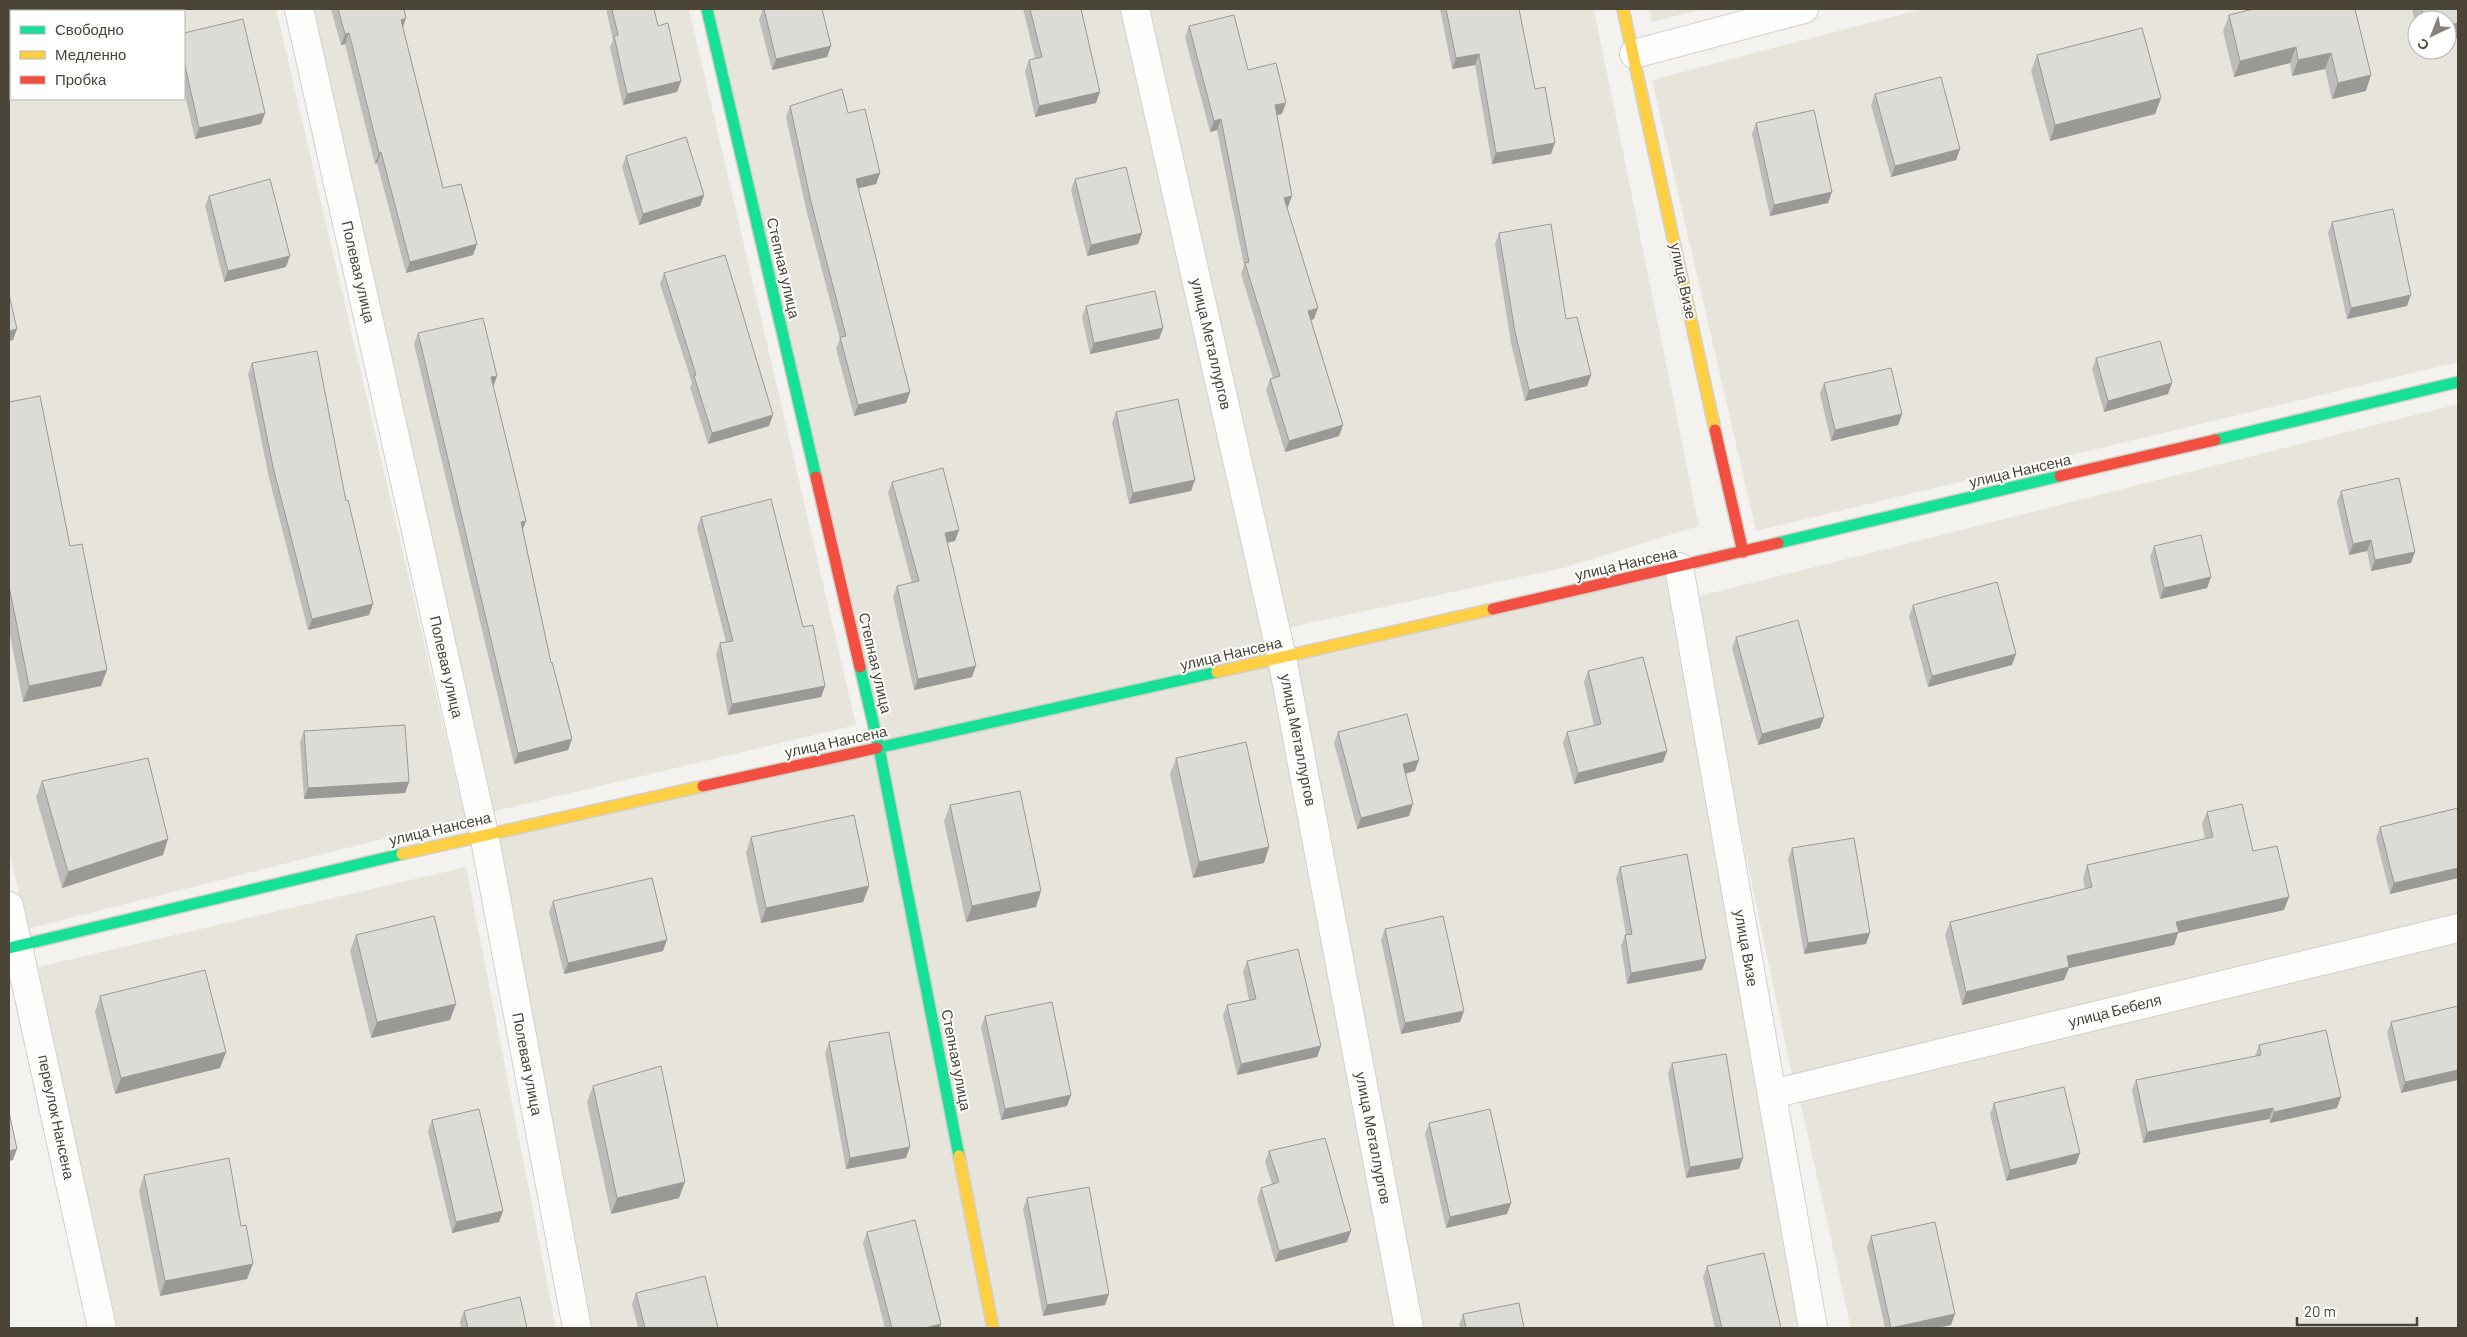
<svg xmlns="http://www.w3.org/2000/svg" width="2467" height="1337" font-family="Barlow,sans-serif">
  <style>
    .residential { fill: #e7e4db; fill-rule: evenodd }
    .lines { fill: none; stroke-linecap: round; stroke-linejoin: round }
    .street-casing { stroke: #d2d0cb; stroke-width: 30 }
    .fast-casing { stroke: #d3d0c5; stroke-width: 14 }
    .slow-casing { stroke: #d3d0c5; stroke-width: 14 }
    .jam-casing { stroke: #d3d0c5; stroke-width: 14 }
    .street { stroke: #fdfdfc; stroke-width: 28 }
    .fast { stroke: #16e098; stroke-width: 11 }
    .slow { stroke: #ffcf43; stroke-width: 11 }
    .jam { stroke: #f24e42; stroke-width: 11 }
    .wall { fill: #bebcb8 }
    .shaded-wall { fill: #9b9996 }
    .building { fill: #dddbd6; stroke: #9b9996 }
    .labels { text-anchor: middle; stroke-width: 4; stroke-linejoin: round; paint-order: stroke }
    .street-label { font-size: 15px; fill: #4b4539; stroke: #fff }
  </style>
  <rect width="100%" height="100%" fill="#f4f2ee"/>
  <path class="residential" d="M 9,9 L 276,9 L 465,818 L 27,929 L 9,850 ZM 11,11 L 184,11 L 184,99 L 11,99 Z
    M 313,9 L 689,9 L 856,725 L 487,813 Z
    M 707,9 L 1135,9 L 1282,657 L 1679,567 L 1823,1328 L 577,1328 L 484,834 L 879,748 Z
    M 1146,9 L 1594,9 L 1699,526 L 1563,568 L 1287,628 Z
    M 1649,9 L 1703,9 L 1652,22 Z
    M 1922,9 L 2458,9 L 2458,362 L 1756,531 L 1652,80 ZM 2417,20 L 2447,20 L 2447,50 L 2417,50 Z
    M 2458,404 L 2458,920 L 1793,1080 L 1692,598 Z
    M 466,867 L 556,1328 L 115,1328 L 38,967 Z
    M 2458,943 L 2458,1328 L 1851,1328 L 1800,1101 Z"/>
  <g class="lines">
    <defs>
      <path id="street" d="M 299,9 L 484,834 L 577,1328
        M 1135,9 L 1282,658 L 1409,1328
        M 1634,54 L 1804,9
        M 1679,567 L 1813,1328
        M 9,906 L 102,1328
        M 1772,1094 L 2458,928"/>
      <path id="fast" d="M 707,9 L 816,477
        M 2215,440 L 2458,382
        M 1778,543 L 2060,476
        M 860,667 L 879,748 L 959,1156
        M 877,748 L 1217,672
        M 9,948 L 402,854"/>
      <path id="slow" d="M 1623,9 L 1715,430
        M 1217,672 L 1493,609
        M 402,854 L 703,786
        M 959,1156 L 993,1328"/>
      <path id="jam" d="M 1715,430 L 1743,552
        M 2060,476 L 2215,440
        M 816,477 L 860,667
        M 1493,609 L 1778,543
        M 703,786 L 877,748"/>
    </defs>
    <use href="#street" class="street-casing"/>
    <use href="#fast" class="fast-casing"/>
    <use href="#slow" class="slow-casing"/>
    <use href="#jam" class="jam-casing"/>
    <use href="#street" class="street"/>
    <use href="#fast" class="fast"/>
    <use href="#slow" class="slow"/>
    <use href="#jam" class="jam"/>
  </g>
  <path class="wall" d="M 331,9 L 404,9 L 406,18 L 403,28 L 443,188 L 477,244 L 473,255 L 406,273 L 377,163 L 375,164 L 345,44 L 341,45 Z
    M 606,9 L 654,9 L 658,26 L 681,81 L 677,92 L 623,105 L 610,47 L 613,40 Z
    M 761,9 L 822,9 L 831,46 L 827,57 L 772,70 L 759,19 L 762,12 Z
    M 1023,9 L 1081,9 L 1096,103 L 1035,117 L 1025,71 L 1029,60 L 1035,58 Z
    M 1440,9 L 1519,9 L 1535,89 L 1551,154 L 1492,164 L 1475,65 L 1452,69 Z
    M 2355,9 L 2366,91 L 2332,99 L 2325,69 L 2292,76 L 2290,63 L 2234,77 L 2223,31 L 2229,15 Z
    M 2412,9 L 2458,9 L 2458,38 L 2447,41 L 2447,20 L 2417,20 L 2417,29 Z
    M 1189,26 L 1248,70 L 1282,114 L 1277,115 L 1288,207 L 1287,207 L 1314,319 L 1311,320 L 1343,425 L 1339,436 L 1285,452 L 1266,390 L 1270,379 L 1273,378 L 1241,274 L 1244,265 L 1217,130 L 1210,132 L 1185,37 Z
    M 184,33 L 265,113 L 261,124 L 195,139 L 184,90 Z
    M 2037,55 L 2161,98 L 2155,114 L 2050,141 L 2031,71 Z
    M 1875,94 L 1960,149 L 1956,160 L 1891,177 L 1871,105 Z
    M 790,106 L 848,113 L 880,173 L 876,184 L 858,188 L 910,392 L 906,403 L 854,416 L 836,348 L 840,339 L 807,213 L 786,117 Z
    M 1756,123 L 1828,203 L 1770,216 L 1752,134 Z
    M 626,156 L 704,195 L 700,206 L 639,225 L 622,167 Z
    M 1075,179 L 1142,233 L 1138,244 L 1087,256 L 1071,190 Z
    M 209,196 L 286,267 L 224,282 L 205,206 Z
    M 2332,222 L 2407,306 L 2347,319 L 2328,233 Z
    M 1499,233 L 1591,375 L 1587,386 L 1525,401 L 1511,343 L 1495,244 Z
    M 664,273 L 769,426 L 708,444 L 690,387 L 692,383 L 660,284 Z
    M 1086,306 L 1163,328 L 1159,339 L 1090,354 L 1082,317 Z
    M 418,333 L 497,376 L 493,387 L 551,663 L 572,739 L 568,750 L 514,764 L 414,344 Z
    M 2096,358 L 2172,383 L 2168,394 L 2104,412 L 2092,369 Z
    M 252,363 L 346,501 L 373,604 L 369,615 L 308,630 L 269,478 L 248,374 Z
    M 1824,383 L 1902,414 L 1898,425 L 1831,441 L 1820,394 Z
    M 9,402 L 70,546 L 101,686 L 23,702 L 9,630 Z
    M 1116,412 L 1191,491 L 1129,504 L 1112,423 Z
    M 892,482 L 955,541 L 947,543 L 972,677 L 914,690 L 893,597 L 897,586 L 912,583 L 888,493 Z
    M 2341,491 L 2411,563 L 2371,571 L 2367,551 L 2349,555 L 2337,502 Z
    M 701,517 L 803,627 L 825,686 L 821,697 L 728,715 L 716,654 L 720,643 L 726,642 L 697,528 Z
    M 2154,546 L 2211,577 L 2207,588 L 2160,599 L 2150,557 Z
    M 1913,605 L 2012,665 L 1928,687 L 1909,616 Z
    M 1736,637 L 1820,728 L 1758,745 L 1732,648 Z
    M 1588,671 L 1667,751 L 1663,762 L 1574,784 L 1563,743 L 1567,732 L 1594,726 L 1584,682 Z
    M 304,731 L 409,782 L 405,793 L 304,799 L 300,742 Z
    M 1338,732 L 1415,771 L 1405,774 L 1409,816 L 1357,829 L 1334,743 Z
    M 1176,758 L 1269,847 L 1264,863 L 1193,878 L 1170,774 Z
    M 42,781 L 163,855 L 62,888 L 36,797 Z
    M 950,805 L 1036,907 L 966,922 L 944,821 Z
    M 2458,808 L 2458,878 L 2390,894 L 2376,838 L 2380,827 Z
    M 2207,812 L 2253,851 L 2284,910 L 2178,933 L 2174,945 L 2069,968 L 2064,980 L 1962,1005 L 1945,935 L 1950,922 L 2085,889 L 2083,878 L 2087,865 L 2205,839 L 2202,824 Z
    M 751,837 L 869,886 L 863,902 L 761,923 L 746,853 Z
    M 1792,848 L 1866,944 L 1804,954 L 1788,859 Z
    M 1620,867 L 1706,959 L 1702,970 L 1627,984 L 1621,946 L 1625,935 L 1626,935 L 1616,878 Z
    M 553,901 L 663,951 L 564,974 L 549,912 Z
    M 1385,929 L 1460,1022 L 1401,1034 L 1381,940 Z
    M 356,935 L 450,1020 L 371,1038 L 350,951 Z
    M 1247,961 L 1321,1046 L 1317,1057 L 1237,1075 L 1223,1016 L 1227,1005 L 1249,1000 L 1243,972 Z
    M 100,996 L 226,1052 L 220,1068 L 115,1094 L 95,1012 Z
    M 2458,1006 L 2401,1093 L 2387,1033 L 2391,1022 Z
    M 985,1016 L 1067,1106 L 1001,1120 L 981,1027 Z
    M 829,1042 L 906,1158 L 846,1169 L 825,1053 Z
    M 2259,1045 L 2337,1108 L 2270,1123 L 2269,1119 L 2143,1143 L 2132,1090 L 2136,1080 L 2255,1056 Z
    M 1672,1063 L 1739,1169 L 1686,1178 L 1668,1074 Z
    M 593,1086 L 679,1198 L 611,1214 L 587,1102 Z
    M 1994,1103 L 2076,1164 L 2006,1181 L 1990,1114 Z
    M 432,1120 L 503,1211 L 499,1222 L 452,1233 L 428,1131 Z
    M 1429,1123 L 1511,1203 L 1507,1214 L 1446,1228 L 1425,1134 Z
    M 1269,1151 L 1347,1242 L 1275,1262 L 1257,1199 L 1261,1188 L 1272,1184 L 1265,1162 Z
    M 144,1175 L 247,1279 L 160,1296 L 139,1191 Z
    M 1027,1198 L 1105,1305 L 1043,1316 L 1023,1209 Z
    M 867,1232 L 940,1328 L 885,1328 L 863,1243 Z
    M 1871,1236 L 1951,1325 L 1936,1328 L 1885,1328 L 1867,1247 Z
    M 1707,1266 L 1781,1328 L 1715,1328 L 1703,1277 Z
    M 636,1293 L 718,1328 L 638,1328 L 632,1304 Z
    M 464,1311 L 527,1328 L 461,1328 L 460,1322 Z
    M 1463,1314 L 1524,1328 L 1460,1328 L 1459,1325 Z"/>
  <path class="shaded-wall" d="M 406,18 L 402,29 L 401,20 Z
    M 2458,23 L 2458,38 L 2447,41 L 2447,26 Z
    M 349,33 L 345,44 L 341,45 L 345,34 Z
    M 831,46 L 827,57 L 772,70 L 776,59 Z
    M 2296,47 L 2290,63 L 2234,77 L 2240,61 Z
    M 2331,53 L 2325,69 L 2292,76 L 2298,60 Z
    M 1479,54 L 1475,65 L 1452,69 L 1456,58 Z
    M 2371,75 L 2366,91 L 2332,99 L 2338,83 Z
    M 681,81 L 677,92 L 623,105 L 627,94 Z
    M 1100,92 L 1096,103 L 1035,117 L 1039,106 Z
    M 2161,98 L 2155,114 L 2050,141 L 2055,125 Z
    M 1286,103 L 1282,114 L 1271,116 L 1275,105 Z
    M 265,113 L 261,124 L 195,139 L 199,128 Z
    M 1221,119 L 1217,130 L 1210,132 L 1214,121 Z
    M 1555,143 L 1551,154 L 1492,164 L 1496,153 Z
    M 1960,149 L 1956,160 L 1891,177 L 1895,166 Z
    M 381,152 L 377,163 L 375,164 L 379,153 Z
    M 880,173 L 876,184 L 852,190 L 856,179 Z
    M 1832,192 L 1828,203 L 1770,216 L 1774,205 Z
    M 704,195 L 700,206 L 639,225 L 643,214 Z
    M 1292,196 L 1288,207 L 1280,209 L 1284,198 Z
    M 1142,233 L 1138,244 L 1087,256 L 1091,245 Z
    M 477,244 L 473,255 L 406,273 L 410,262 Z
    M 290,256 L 286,267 L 224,282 L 228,271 Z
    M 2411,295 L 2407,306 L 2347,319 L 2351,308 Z
    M 1318,308 L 1314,319 L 1304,322 L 1308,311 Z
    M 1163,328 L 1159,339 L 1090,354 L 1094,343 Z
    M 17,329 L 13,340 L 9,341 L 9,331 Z
    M 1591,375 L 1587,386 L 1525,401 L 1529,390 Z
    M 497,376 L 493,387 L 487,388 L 491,377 Z
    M 2172,383 L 2168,394 L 2104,412 L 2108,401 Z
    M 910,392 L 906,403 L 854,416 L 858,405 Z
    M 1902,414 L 1898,425 L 1831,441 L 1835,430 Z
    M 773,415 L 769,426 L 708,444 L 712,433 Z
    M 1343,425 L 1339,436 L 1285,452 L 1289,441 Z
    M 1195,480 L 1191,491 L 1129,504 L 1133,493 Z
    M 526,521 L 522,532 L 521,522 Z
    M 959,530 L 955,541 L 941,544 L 945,533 Z
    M 2371,540 L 2367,551 L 2349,555 L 2353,544 Z
    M 2415,552 L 2411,563 L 2371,571 L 2375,560 Z
    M 2211,577 L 2207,588 L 2160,599 L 2164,588 Z
    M 373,604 L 369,615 L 308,630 L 312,619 Z
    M 2016,654 L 2012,665 L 1928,687 L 1932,676 Z
    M 976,666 L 972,677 L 914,690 L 918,679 Z
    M 107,670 L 101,686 L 23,702 L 29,686 Z
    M 825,686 L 821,697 L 728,715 L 732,704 Z
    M 1824,717 L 1820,728 L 1758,745 L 1762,734 Z
    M 572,739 L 568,750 L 514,764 L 518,753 Z
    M 1667,751 L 1663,762 L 1574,784 L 1578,773 Z
    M 1419,760 L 1415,771 L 1399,775 L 1403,764 Z
    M 409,782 L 405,793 L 304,799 L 308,788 Z
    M 1413,804 L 1409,816 L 1357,829 L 1361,818 Z
    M 168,839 L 163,855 L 62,888 L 68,872 Z
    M 1269,847 L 1264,863 L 1193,878 L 1199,862 Z
    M 2458,868 L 2458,878 L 2390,894 L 2394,883 Z
    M 869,886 L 863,902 L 761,923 L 766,908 Z
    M 1041,891 L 1036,907 L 966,922 L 972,906 Z
    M 2289,897 L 2284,910 L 2178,933 L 2174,945 L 2069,968 L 2064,980 L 1962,1005 L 1966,992 L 2067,956 L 2176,922 Z
    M 1870,933 L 1866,944 L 1804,954 L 1808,943 Z
    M 667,940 L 663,951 L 564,974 L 568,963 Z
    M 1706,959 L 1702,970 L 1627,984 L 1631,973 Z
    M 456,1004 L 450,1020 L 371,1038 L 377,1022 Z
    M 1464,1011 L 1460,1022 L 1401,1034 L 1405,1023 Z
    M 1321,1046 L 1317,1057 L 1237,1075 L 1241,1064 Z
    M 226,1052 L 220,1068 L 115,1094 L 121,1078 Z
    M 2458,1070 L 2458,1080 L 2401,1093 L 2405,1082 Z
    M 1071,1095 L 1067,1106 L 1001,1120 L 1005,1109 Z
    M 2341,1097 L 2337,1108 L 2270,1123 L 2274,1112 Z
    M 2273,1108 L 2269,1119 L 2143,1143 L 2147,1132 Z
    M 910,1147 L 906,1158 L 846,1169 L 850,1158 Z
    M 17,1149 L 13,1160 L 9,1161 L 9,1151 Z
    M 2080,1153 L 2076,1164 L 2006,1181 L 2010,1170 Z
    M 1743,1158 L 1739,1169 L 1686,1178 L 1690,1167 Z
    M 685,1182 L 679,1198 L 611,1214 L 617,1198 Z
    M 1511,1203 L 1507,1214 L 1446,1228 L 1450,1217 Z
    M 503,1211 L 499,1222 L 452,1233 L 456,1222 Z
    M 1351,1231 L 1347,1242 L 1275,1262 L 1279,1251 Z
    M 253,1264 L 247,1279 L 160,1296 L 165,1281 Z
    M 1109,1294 L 1105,1305 L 1043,1316 L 1047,1305 Z
    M 1955,1314 L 1951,1325 L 1936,1328 L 1891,1328 Z
    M 941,1324 L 940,1328 L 925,1328 Z"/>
  <path class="building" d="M 338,9 L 404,9 L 406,18 L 401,20 L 443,188 L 461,184 L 477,244 L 410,262 L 381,152 L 379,153 L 349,33 L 345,34 Z
    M 612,9 L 654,9 L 658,26 L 668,23 L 681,81 L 627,94 L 614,36 L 618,35 Z
    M 764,9 L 822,9 L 831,46 L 776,59 Z
    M 1030,9 L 1081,9 L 1100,92 L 1039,106 L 1029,60 L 1042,57 Z
    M 1446,9 L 1519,9 L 1535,89 L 1545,87 L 1555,143 L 1496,153 L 1479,54 L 1456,58 Z
    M 2254,9 L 2355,9 L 2371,75 L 2338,83 L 2331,53 L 2298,60 L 2296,47 L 2240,61 L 2229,15 Z
    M 2422,9 L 2458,9 L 2458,23 L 2447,26 L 2447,20 L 2424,20 Z
    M 1234,15 L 1248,70 L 1276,63 L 1286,103 L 1275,105 L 1292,196 L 1284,198 L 1318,308 L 1308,311 L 1343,425 L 1289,441 L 1270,379 L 1280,376 L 1245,263 L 1249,262 L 1221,119 L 1214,121 L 1189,26 Z
    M 243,19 L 265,113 L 199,128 L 184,61 L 184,33 Z
    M 2142,28 L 2161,98 L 2055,125 L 2037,55 Z
    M 1941,77 L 1960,149 L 1895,166 L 1875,94 Z
    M 842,89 L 848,113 L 865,109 L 880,173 L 856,179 L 910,392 L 858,405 L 840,337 L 846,336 L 811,202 L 790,106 Z
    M 1814,110 L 1832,192 L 1774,205 L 1756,123 Z
    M 686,137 L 704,195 L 643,214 L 626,156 Z
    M 1126,167 L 1142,233 L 1091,245 L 1075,179 Z
    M 270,179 L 290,256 L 228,271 L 209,196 Z
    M 2393,209 L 2411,295 L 2351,308 L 2332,222 Z
    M 1551,224 L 1566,319 L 1577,317 L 1591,375 L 1529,390 L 1515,332 L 1499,233 Z
    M 725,255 L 773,415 L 712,433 L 694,376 L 696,375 L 664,273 Z
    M 1155,291 L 1163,328 L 1094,343 L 1086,306 Z
    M 9,295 L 17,329 L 9,331 Z
    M 483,318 L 497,376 L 491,377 L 526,521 L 521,522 L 551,663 L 552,662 L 572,739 L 518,753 L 418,333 Z
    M 2160,341 L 2172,383 L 2108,401 L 2096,358 Z
    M 317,351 L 346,501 L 348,500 L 373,604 L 312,619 L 273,467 L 252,363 Z
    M 1891,368 L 1902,414 L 1835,430 L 1824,383 Z
    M 40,396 L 70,546 L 82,544 L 107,670 L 29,686 L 9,586 L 9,402 Z
    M 1178,399 L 1195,480 L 1133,493 L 1116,412 Z
    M 943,468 L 959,530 L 945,533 L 976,666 L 918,679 L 897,586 L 919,581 L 892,482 Z
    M 2399,478 L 2415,552 L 2375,560 L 2371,540 L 2353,544 L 2341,491 Z
    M 771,499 L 803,627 L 813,625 L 825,686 L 732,704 L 720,643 L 733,641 L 701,517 Z
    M 2201,535 L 2211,577 L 2164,588 L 2154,546 Z
    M 1997,582 L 2016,654 L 1932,676 L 1913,605 Z
    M 1798,620 L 1824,717 L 1762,734 L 1736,637 Z
    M 1643,657 L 1667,751 L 1578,773 L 1567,732 L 1601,724 L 1588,671 Z
    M 1407,714 L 1419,760 L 1403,764 L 1413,804 L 1361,818 L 1338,732 Z
    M 405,725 L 409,782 L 308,788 L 304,731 Z
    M 1246,742 L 1269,847 L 1199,862 L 1176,758 Z
    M 148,758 L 168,839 L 68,872 L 42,781 Z
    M 1020,791 L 1041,891 L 972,906 L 950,805 Z
    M 2242,804 L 2253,851 L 2277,846 L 2289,897 L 2176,922 L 2179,932 L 2067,956 L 2069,967 L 1966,992 L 1950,922 L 2092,887 L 2087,865 L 2213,837 L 2207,812 Z
    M 2458,808 L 2458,868 L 2394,883 L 2380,827 Z
    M 854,815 L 869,886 L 766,908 L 751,837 Z
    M 1854,838 L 1870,933 L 1808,943 L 1792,848 Z
    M 1687,854 L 1706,959 L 1631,973 L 1625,935 L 1632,934 L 1620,867 Z
    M 652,878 L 667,940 L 568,963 L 553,901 Z
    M 434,916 L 456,1004 L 377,1022 L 356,935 Z
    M 1443,916 L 1464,1011 L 1405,1023 L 1385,929 Z
    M 1298,949 L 1321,1046 L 1241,1064 L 1227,1005 L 1256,999 L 1247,961 Z
    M 205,970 L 226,1052 L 121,1078 L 100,996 Z
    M 1052,1002 L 1071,1095 L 1005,1109 L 985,1016 Z
    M 2458,1006 L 2458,1070 L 2405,1082 L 2391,1022 Z
    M 2326,1030 L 2341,1097 L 2274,1112 L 2273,1108 L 2147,1132 L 2136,1080 L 2261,1055 L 2259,1045 Z
    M 889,1032 L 910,1147 L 850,1158 L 829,1042 Z
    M 1726,1054 L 1743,1158 L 1690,1167 L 1672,1063 Z
    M 661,1066 L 685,1182 L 617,1198 L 593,1086 Z
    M 2064,1087 L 2080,1153 L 2010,1170 L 1994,1103 Z
    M 479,1109 L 503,1211 L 456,1222 L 432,1120 Z
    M 1490,1109 L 1511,1203 L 1450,1217 L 1429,1123 Z
    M 9,1112 L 17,1149 L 9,1151 Z
    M 1325,1138 L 1351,1231 L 1279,1251 L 1261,1188 L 1279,1182 L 1269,1151 Z
    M 229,1158 L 241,1226 L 246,1225 L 253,1264 L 165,1281 L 144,1175 Z
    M 1089,1187 L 1109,1294 L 1047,1305 L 1027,1198 Z
    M 915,1220 L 941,1324 L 925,1328 L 892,1328 L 867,1232 Z
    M 1935,1222 L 1955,1314 L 1891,1328 L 1871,1236 Z
    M 1764,1253 L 1781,1328 L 1722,1328 L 1707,1266 Z
    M 705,1276 L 718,1328 L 645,1328 L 636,1293 Z
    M 520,1297 L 527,1328 L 468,1328 L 464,1311 Z
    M 1519,1303 L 1524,1328 L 1466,1328 L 1463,1314 Z"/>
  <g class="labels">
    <g class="street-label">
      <text transform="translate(783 268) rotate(77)" y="5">Степная улица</text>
      <text transform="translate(358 272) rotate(77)" y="5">Полевая улица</text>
      <text transform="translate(1683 281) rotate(78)" y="5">улица Визе</text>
      <text transform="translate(1211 344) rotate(77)" y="5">улица Металлургов</text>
      <text transform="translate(2020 471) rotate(-13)" y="5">улица Нансена</text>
      <text transform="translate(1626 564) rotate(-13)" y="5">улица Нансена</text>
      <text transform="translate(1231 654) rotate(-13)" y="5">улица Нансена</text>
      <text transform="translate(875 663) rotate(77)" y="5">Степная улица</text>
      <text transform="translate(446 667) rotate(77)" y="5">Полевая улица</text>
      <text transform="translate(1298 740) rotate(79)" y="5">улица Металлургов</text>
      <text transform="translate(836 742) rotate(-12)" y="5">улица Нансена</text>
      <text transform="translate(440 829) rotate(-13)" y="5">улица Нансена</text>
      <text transform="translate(1746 948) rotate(80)" y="5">улица Визе</text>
      <text transform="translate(2115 1011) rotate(-14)" y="5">улица Бебеля</text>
      <text transform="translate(956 1060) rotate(79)" y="5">Степная улица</text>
      <text transform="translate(527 1064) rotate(79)" y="5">Полевая улица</text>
      <text transform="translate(56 1117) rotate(78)" y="5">переулок Нансена</text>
      <text transform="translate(1373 1138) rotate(79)" y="5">улица Металлургов</text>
    </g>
  </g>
  <rect width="2467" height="1337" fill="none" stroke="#4b4539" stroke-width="20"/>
  <rect x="10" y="10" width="175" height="90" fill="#ffffff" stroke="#b7b5b0"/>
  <rect x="20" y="26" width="25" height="8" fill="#16e098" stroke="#b7b5b0"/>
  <text x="55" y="35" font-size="15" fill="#4b4539">Свободно</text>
  <rect x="20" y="51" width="25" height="8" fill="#ffcf43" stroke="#b7b5b0"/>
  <text x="55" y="60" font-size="15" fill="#4b4539">Медленно</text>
  <rect x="20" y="76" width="25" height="8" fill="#f24e42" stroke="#b7b5b0"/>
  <text x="55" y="85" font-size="15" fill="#4b4539">Пробка</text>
  <g transform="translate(2432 35) rotate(223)"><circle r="24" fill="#ffffff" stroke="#b7b5b0"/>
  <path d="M0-4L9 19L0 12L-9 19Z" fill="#868278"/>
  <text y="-8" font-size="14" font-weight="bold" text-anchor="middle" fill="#4b4539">С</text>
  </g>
  <path d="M2297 1317v8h120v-8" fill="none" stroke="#4b4539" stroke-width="2.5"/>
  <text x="2304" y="1317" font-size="15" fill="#4b4539" stroke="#ffffff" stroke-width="4" paint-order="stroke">20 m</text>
</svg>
